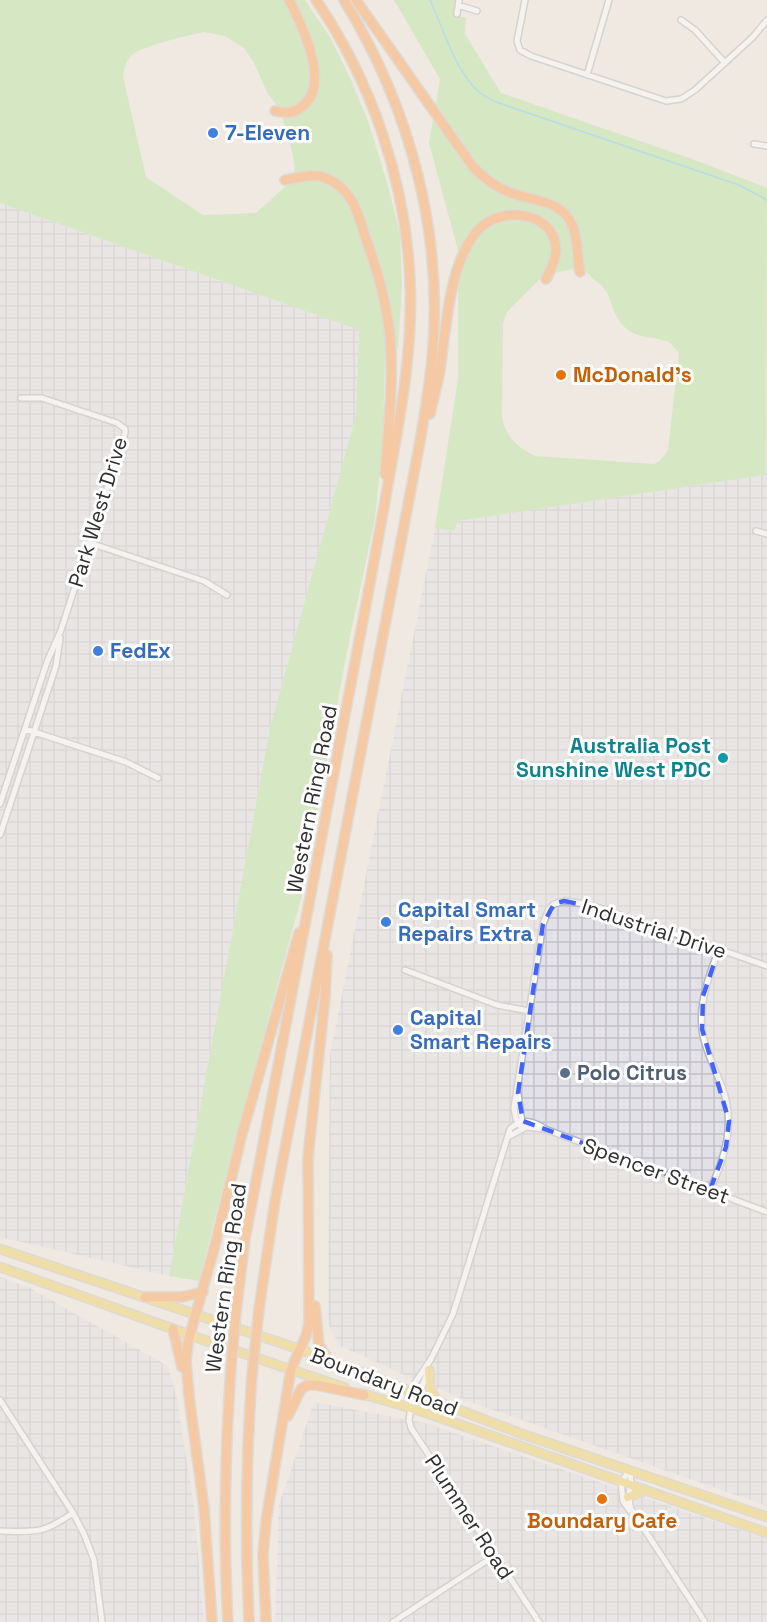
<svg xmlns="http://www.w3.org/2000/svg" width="767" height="1622" font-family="'Space Grotesk',sans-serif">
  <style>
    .industrial { fill: url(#industrial-grid) }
    .grass { fill: #b6e59e; fill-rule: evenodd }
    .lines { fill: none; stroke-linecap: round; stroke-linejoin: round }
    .stream { stroke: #75cff0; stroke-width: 1.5 }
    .minor-casing { stroke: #b4b7c1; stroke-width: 8 }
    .primary-casing { stroke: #c9c9c9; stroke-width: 11 }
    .motorway-casing { stroke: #c9c9c9; stroke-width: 12 }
    .minor { stroke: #fff; stroke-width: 5 }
    .primary { stroke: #f2d163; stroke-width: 8 }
    .motorway { stroke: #ffa35c; stroke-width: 9 }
    .motorway-bridge-casing { stroke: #c9c9c9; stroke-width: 12; stroke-linecap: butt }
    .motorway-bridge { stroke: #ffa35c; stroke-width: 9 }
    .marked { fill: none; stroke: #4264fb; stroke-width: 4.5; stroke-dasharray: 12 8; stroke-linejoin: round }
    .shop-dot { fill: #3f7fe0; stroke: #fff; stroke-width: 2 }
    .food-dot { fill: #e8710a; stroke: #fff; stroke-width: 2 }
    .culture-dot { fill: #0f9aa8; stroke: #fff; stroke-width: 2 }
    .service-dot { fill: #5c6f8a; stroke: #fff; stroke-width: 2 }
    .labels { text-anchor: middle; stroke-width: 6; stroke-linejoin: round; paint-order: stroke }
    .shop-label { font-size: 21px; font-weight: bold; fill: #366cbe; stroke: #fff; text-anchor: start }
    .food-label { font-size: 21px; font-weight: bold; fill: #c56008; stroke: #fff; text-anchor: start }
    .street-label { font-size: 21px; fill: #2e2e2e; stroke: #fff }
    .culture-label { font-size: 21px; font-weight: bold; fill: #0d838f; stroke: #fff; text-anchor: end }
    .service-label { font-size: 21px; font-weight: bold; fill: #4e5e75; stroke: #fff; text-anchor: start }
  </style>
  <defs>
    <pattern id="industrial-grid" width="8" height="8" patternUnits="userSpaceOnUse" patternTransform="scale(1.5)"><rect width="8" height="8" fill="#e3e1e8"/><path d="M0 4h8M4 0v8" fill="none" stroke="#c3c1c7"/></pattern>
  </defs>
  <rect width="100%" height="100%" fill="#efe9e1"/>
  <path class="industrial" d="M 0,203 L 359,330 L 356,415 L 270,728 L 169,1276 L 0,1237 Z
    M 767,470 L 767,1506 L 470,1402 L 402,1374 L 339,1345 L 328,1323 L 328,1261 L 330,1055 L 435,528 L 454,531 L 458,521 L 765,475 Z
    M 0,1277 L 30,1288 L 168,1366 L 177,1399 L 194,1508 L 204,1622 L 0,1622 Z
    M 314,1402 L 425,1423 L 767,1539 L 767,1622 L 275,1622 L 279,1505 Z"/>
  <path class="grass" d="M 0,0 L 305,0 L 330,37 L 351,80 L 368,121 L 388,186 L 400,234 L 402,287 L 398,348 L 385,356 L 383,438 L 375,518 L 347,651 L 303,891 L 230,1158 L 199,1281 L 169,1276 L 270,728 L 356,415 L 359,330 L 0,203 ZM 204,32 L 225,36 L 243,47 L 253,61 L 268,94 L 280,109 L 293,155 L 295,172 L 288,184 L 256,213 L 203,215 L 146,177 L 123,77 C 124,69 126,61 132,55 C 142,46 189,35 204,32 Z
    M 394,0 L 456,0 L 453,15 L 466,18 L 465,34 L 501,93 L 692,159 L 767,188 L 766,475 L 458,521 L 454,531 L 435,528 L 458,379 L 458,250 L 429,143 L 440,79 ZM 583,267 C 589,277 599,282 606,291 C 611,299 612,309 617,317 C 631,341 646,334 669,342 L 679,353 L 668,450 L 660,461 L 654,464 L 535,456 C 518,448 505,436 502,417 L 503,323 L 507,312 L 544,275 Z"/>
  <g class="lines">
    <path class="stream" d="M 430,0 C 443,28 456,73 479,92 C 484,96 490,99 496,102 L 739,185 L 767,200"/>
    <defs>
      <path id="minor" d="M 525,0 L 517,41 L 520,50 L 531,56 L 666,101 L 681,99 L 695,90 L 753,37 L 767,20
        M 458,5 L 477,11
        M 457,14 L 459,0
        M 681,20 L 695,30 L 725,63
        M 587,75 L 609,0
        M 754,144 L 767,146
        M 756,531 L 767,534
        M 90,543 L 204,581 L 227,595
        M 25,729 L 126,762 L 158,778
        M 0,804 L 47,662 L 61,630 L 125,433 L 125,429 L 117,423 L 42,398 L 21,398
        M 0,835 L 56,666 L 60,638
        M 405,970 L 497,1005 L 529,1011
        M 518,1094 L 522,1123
        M 522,1128 L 516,1119 L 514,1108 L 543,924 L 549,909 L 554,904 L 564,901 L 579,903 L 603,909 L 767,966
        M 508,1137 L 526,1127 L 545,1129 L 767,1212
        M 710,1190 C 725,1158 736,1122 722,1087 C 715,1068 705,1051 702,1030 C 699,1001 709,976 719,949
        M 418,1396 L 427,1374
        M 0,1400 L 73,1513 L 84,1534 L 94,1560 L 102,1622
        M 630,1470 C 633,1485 626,1495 631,1509 L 705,1622
        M 630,1511 L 623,1501 L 621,1482 L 630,1470
        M 0,1531 C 37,1532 42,1534 73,1513
        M 393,1622 L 494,1556
        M 539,1622 L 411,1428 L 409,1420 L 415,1383 L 431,1359 L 453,1314 L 510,1129 C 522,1118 532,1120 545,1129"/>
      <path id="primary" d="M 0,1249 L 299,1349 L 522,1434 L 767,1517
        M 0,1267 L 204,1340 L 345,1388
        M 429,1370 L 430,1388 L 437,1401
        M 360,1393 L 424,1412 L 767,1533
        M 628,1497 L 644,1491"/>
      <path id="motorway" d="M 356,0 L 473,167 C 484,178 496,188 511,193 C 535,202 562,199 573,227 C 578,241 577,258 580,272
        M 275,111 C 287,114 296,113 305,104 C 329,81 302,25 289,0
        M 285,180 C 298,178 313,173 326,178 C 351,188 358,212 365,236 C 377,269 387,303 390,337 C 394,383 388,429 385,474
        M 430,414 C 433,400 437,385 440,370 C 446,329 449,262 478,230 C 500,206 554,210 556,249 C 556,260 551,269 546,279
        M 145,1297 L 182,1297 L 203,1292
        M 315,1306 L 319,1345 L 328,1359
        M 259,1309 L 275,1201 L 415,468 C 422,432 428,396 432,360 C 444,233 410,108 344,0
        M 236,1312 L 245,1239 C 284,1038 323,837 360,636 C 370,583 380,531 389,478 C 401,413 413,348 410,281 C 406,182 372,82 316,0
        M 173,1329 L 182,1367
        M 188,1389 L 204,1508 L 212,1622
        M 189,1393 L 186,1362 L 188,1342 L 215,1245 L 242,1134 L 299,933
        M 288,1416 L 301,1389 L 308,1385 L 316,1385 L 364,1395
        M 228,1622 C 223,1537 225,1452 231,1367
        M 249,1622 C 245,1539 246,1457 252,1375
        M 266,1622 L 263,1555 L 266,1521 L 291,1369 L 306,1336 L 309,1324 L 308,1157 L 325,997 L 327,955"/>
    </defs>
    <use href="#minor" class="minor-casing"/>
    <use href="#primary" class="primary-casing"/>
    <use href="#motorway" class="motorway-casing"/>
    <use href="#minor" class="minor"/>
    <use href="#primary" class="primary"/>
    <use href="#motorway" class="motorway"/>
    <defs>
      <path id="motorway-bridge" d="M 231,1367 L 236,1312
        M 252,1375 L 259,1309"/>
    </defs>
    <use href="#motorway-bridge" class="motorway-bridge-casing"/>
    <use href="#motorway-bridge" class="motorway-bridge"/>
  </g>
  <path d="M0 0H767V1622H0ZM 564,901 L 603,909 L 719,949 L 703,996 L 702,1029 L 729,1121 L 726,1147 L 710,1190 L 523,1121 L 518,1093 L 543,924 L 554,904 Z" fill="#efe9e1" fill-opacity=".55" fill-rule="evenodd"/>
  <path class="marked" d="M 564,901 L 603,909 L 719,949 L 703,996 L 702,1029 L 729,1121 L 726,1147 L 710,1190 L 523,1121 L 518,1093 L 543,924 L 554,904 Z"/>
  <g class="shop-dot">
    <circle cx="213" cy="133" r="6"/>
    <circle cx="98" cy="651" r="6"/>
    <circle cx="386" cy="922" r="6"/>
    <circle cx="398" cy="1030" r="6"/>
  </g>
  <g class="food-dot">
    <circle cx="561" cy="375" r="6"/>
    <circle cx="602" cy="1499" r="6"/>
  </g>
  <circle class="culture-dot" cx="723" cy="758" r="6"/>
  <circle class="service-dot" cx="565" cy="1073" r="6"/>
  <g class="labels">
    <g class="shop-label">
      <text x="225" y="140">7-Eleven</text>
      <text x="110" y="658">FedEx</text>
      <text x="398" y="917">Capital Smart<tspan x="398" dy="24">Repairs Extra</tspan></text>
      <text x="410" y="1025">Capital<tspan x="410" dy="24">Smart Repairs</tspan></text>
    </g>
    <g class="food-label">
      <text x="573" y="382">McDonald's</text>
      <text x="602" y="1528" text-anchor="middle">Boundary Cafe</text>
    </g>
    <g class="street-label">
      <text transform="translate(98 512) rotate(-73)" y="7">Park West Drive</text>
      <text transform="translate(312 799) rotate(-79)" y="7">Western Ring Road</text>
      <text transform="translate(654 929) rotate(18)" y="7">Industrial Drive</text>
      <text transform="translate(656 1171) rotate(20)" y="7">Spencer Street</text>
      <text transform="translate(226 1278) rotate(-82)" y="7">Western Ring Road</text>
      <text transform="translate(384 1382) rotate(21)" y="7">Boundary Road</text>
      <text transform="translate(469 1517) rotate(57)" y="7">Plummer Road</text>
    </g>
    <g class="culture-label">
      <text x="711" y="753">Australia Post<tspan x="711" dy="24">Sunshine West PDC</tspan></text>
    </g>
    <g class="service-label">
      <text x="577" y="1080">Polo Citrus</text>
    </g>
  </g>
</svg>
